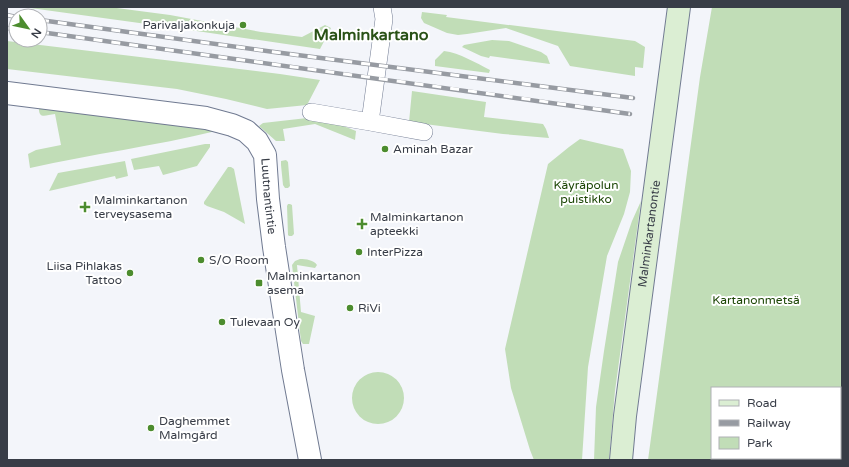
<svg xmlns="http://www.w3.org/2000/svg" width="849" height="467" font-family="'Varela Round',sans-serif">
  <style>
    .green { fill: #c1ddb7; fill-rule: evenodd }
    .lines { fill: none; stroke-linecap: round; stroke-linejoin: round }
    .pedestrian-casing { stroke: #707a91; stroke-width: 18 }
    .minor-casing { stroke: #707a91; stroke-width: 24 }
    .secondary-casing { stroke: #707a91; stroke-width: 24 }
    .pedestrian { stroke: #fff; stroke-width: 17 }
    .minor { stroke: #fff; stroke-width: 22 }
    .secondary { stroke: #dbeed3; stroke-width: 22 }
    .rail-casing { stroke: #979ba2; stroke-width: 4.5 }
    .rail { stroke: #fff; stroke-width: 3; stroke-dasharray: 9; stroke-linecap: butt }
    .poi-dot { fill: #4c8c2e; stroke: #fff; stroke-width: 1.5 }
    .labels { text-anchor: middle; stroke-width: 4; stroke-linejoin: round; paint-order: stroke }
    .poi-label { font-size: 12px; fill: #383d47; stroke: #fff; text-anchor: start }
    .park-label { font-size: 12px; fill: #1c4605; stroke: #fff }
    .street-label { font-size: 12px; fill: #383d47; stroke: #fff }
    .district-label { font-size: 16px; font-weight: bold; fill: #2a5216; stroke: #fff }
  </style>
  <rect width="100%" height="100%" fill="#f3f5fa"/>
  <path class="green" d="M 23,7 L 109,7 L 170,15 L 261,32 L 302,37 L 325,25 L 331,28 L 320,49 L 183,29 Z
    M 712,7 L 842,7 L 842,460 L 648,460 L 700,77 ZM 712,388 L 840,388 L 840,458 L 712,458 Z
    M 422,12 L 447,15 L 446,17 L 635,41 L 645,47 L 643,68 L 635,67 L 635,76 L 570,66 L 558,46 L 506,28 L 467,34 L 458,35 L 447,33 L 424,23 L 421,18 Z
    M 492,40 L 509,41 L 541,52 L 547,56 L 550,64 L 490,56 L 489,58 L 481,56 L 462,47 L 464,45 Z
    M 7,41 L 280,74 L 320,80 L 307,105 L 267,109 L 226,99 L 177,89 L 7,69 Z
    M 444,51 C 460,53 476,63 490,70 L 489,73 L 435,66 L 435,60 Z
    M 412,91 L 486,102 L 484,117 L 543,124 L 546,129 L 549,138 L 503,134 L 409,122 Z
    M 39,106 L 216,131 C 155,146 92,154 30,168 L 28,154 L 36,150 L 61,145 L 55,114 C 45,115 38,120 39,106 Z
    M 316,117 L 321,117 L 356,131 L 355,140 L 315,124 L 283,129 L 285,141 L 276,141 L 259,126 L 263,123 Z
    M 580,139 L 623,149 L 631,171 L 630,192 L 624,214 L 607,256 L 588,367 L 582,460 L 534,460 L 530,450 L 511,388 L 505,349 L 548,164 L 569,147 Z
    M 205,144 L 210,144 L 210,147 L 197,166 L 163,175 L 159,166 L 134,170 L 131,159 Z
    M 286,160 L 288,162 L 290,186 L 288,188 L 285,188 L 283,185 L 281,165 L 281,161 Z
    M 125,161 L 128,176 L 116,179 L 115,176 L 49,191 L 58,173 Z
    M 228,167 L 231,167 L 234,169 L 245,224 L 224,212 L 207,206 L 204,204 L 204,202 Z
    M 641,201 L 615,391 L 609,460 L 594,460 L 596,407 L 604,351 L 618,262 L 632,221 Z
    M 288,204 L 290,204 L 292,205 L 294,234 L 292,236 L 289,236 L 288,235 L 287,206 Z
    M 300,259 C 306,259 314,260 317,265 L 315,268 L 297,265 L 301,312 L 315,316 L 309,344 L 303,344 L 301,341 L 292,265 L 295,261 Z
    M352 398a26 26 0 1 1 52 0a26 26 0 1 1-52 0Z"/>
  <g class="lines">
    <defs>
      <path id="pedestrian" d="M 311,112 L 370,122 L 424,132
        M 370,122 L 384,19 L 382,7"/>
      <g id="minor">
        <path id="s1" d="M 7,93 L 206,118 L 232,125 L 246,131 L 257,141 L 265,155 L 268,199 L 274,247 L 293,370 L 310,460"/>
      </g>
      <g id="secondary">
        <path id="s2" d="M 621,460 L 625,416 L 679,7"/>
      </g>
    </defs>
    <use href="#pedestrian" class="pedestrian-casing"/>
    <use href="#minor" class="minor-casing"/>
    <use href="#secondary" class="secondary-casing"/>
    <use href="#pedestrian" class="pedestrian"/>
    <use href="#minor" class="minor"/>
    <use href="#secondary" class="secondary"/>
    <defs>
      <path id="rail" d="M 7,15 L 16,17
        M 40,20 L 274,52 L 633,98
        M 7,28 L 16,29
        M 40,32 C 237,60 434,85 630,114"/>
    </defs>
    <use href="#rail" class="rail-casing"/>
    <use href="#rail" class="rail"/>
  </g>
  <g class="poi-dot">
    <circle cx="243" cy="25" r="4"/>
    <circle cx="385" cy="149" r="4"/>
    <path d="M83 201h4v4h4v4h-4v4h-4v-4h-4v-4h4z"/>
    <path d="M360 218h4v4h4v4h-4v4h-4v-4h-4v-4h4z"/>
    <circle cx="359" cy="252" r="4"/>
    <circle cx="201" cy="260" r="4"/>
    <circle cx="130" cy="273" r="4"/>
    <rect x="255" y="279" width="8" height="8" rx="2"/>
    <circle cx="350" cy="308" r="4"/>
    <circle cx="222" cy="322" r="4"/>
    <circle cx="151" cy="428" r="4"/>
  </g>
  <g class="labels">
    <g class="poi-label">
      <text x="235" y="29" text-anchor="end">Parivaljakonkuja</text>
      <text x="393" y="153">Aminah Bazar</text>
      <text x="94" y="204">Malminkartanon<tspan x="94" dy="14">terveysasema</tspan></text>
      <text x="370" y="221">Malminkartanon<tspan x="370" dy="14">apteekki</tspan></text>
      <text x="367" y="256">InterPizza</text>
      <text x="209" y="264">S/O Room</text>
      <text x="122" y="270" text-anchor="end">Liisa Pihlakas<tspan x="122" dy="14">Tattoo</tspan></text>
      <text x="267" y="280">Malminkartanon<tspan x="267" dy="14">asema</tspan></text>
      <text x="358" y="312">RiVi</text>
      <text x="230" y="326">Tulevaan Oy</text>
      <text x="159" y="425">Daghemmet<tspan x="159" dy="14">Malmgård</tspan></text>
    </g>
    <g class="park-label">
      <text x="586" y="189">Käyräpolun<tspan x="586" dy="14">puistikko</tspan></text>
      <text x="756" y="304">Kartanonmetsä</text>
    </g>
    <g class="street-label">
      <text dy="4" stroke="none"><textPath href="#s1" startOffset="315">Luutnantintie</textPath></text>
      <text dy="4" stroke="none"><textPath href="#s2" startOffset="228">Malminkartanontie</textPath></text>
    </g>
    <g class="district-label">
      <text x="371" y="40">Malminkartano</text>
    </g>
  </g>
  <rect width="849" height="467" fill="none" stroke="#383d47" stroke-width="16"/>
  <rect x="711" y="387" width="130" height="72" fill="#ffffff" stroke="#afb1b5"/>
  <rect x="719" y="400" width="20" height="6" fill="#dbeed3" stroke="#afb1b5"/>
  <text x="747" y="407" font-size="12" fill="#383d47">Road</text>
  <rect x="719" y="420" width="20" height="6" fill="#979ba2" stroke="#afb1b5"/>
  <text x="747" y="427" font-size="12" fill="#383d47">Railway</text>
  <rect x="719" y="437" width="20" height="12" fill="#c1ddb7" stroke="#afb1b5"/>
  <text x="747" y="447" font-size="12" fill="#383d47">Park</text>
  <g transform="translate(28 28) rotate(123)"><circle r="19" fill="#ffffff" stroke="#afb1b5"/>
  <path d="M0-3L7 15L0 10L-7 15Z" fill="#4c8c2e"/>
  <text y="-6" font-size="11" font-weight="bold" text-anchor="middle" fill="#383d47">N</text>
  </g>
</svg>
